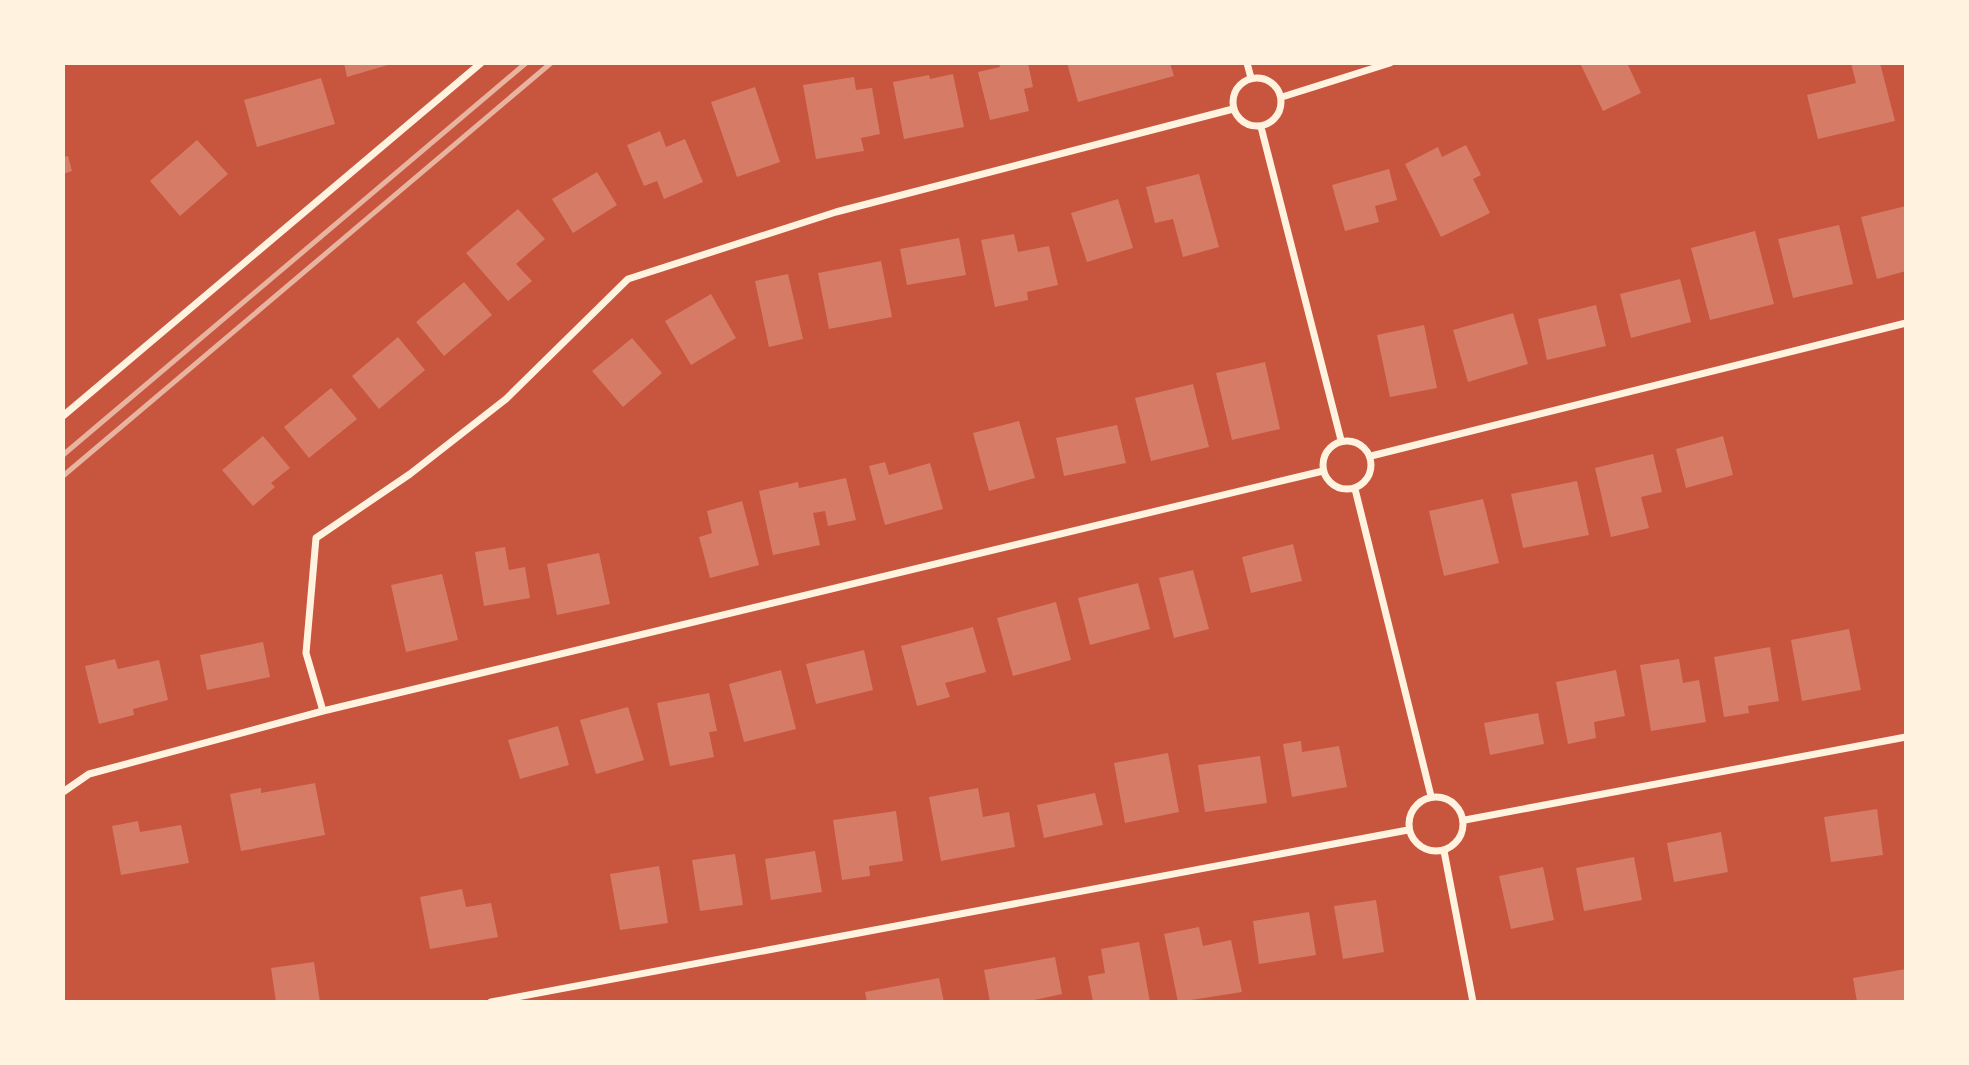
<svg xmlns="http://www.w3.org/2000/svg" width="1969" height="1065" font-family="Spectral,serif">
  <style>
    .building { fill: #d67c66 }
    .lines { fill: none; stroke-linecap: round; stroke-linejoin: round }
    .minor { stroke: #fff3e0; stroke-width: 7 }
    .rail { stroke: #e9b49f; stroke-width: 5 }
  </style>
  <rect width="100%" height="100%" fill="#c8553d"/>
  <path class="building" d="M 344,63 L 387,63 L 388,65 L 347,77 Z
    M 999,63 L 1028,63 L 1033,87 L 1024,89 L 1029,111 L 990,120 L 978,72 L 1000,67 Z
    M 1067,63 L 1170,63 L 1174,76 L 1078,102 Z
    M 1580,63 L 1634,63 L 1628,65 L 1641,93 L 1603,111 Z
    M 1851,63 L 1880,63 L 1895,121 L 1818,139 L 1807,95 L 1856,83 Z
    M 953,74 L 964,127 L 904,139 L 893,82 L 929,75 L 930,79 Z
    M 854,77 L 856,90 L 872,88 L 880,134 L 861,138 L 864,151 L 816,159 L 803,85 Z
    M 321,78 L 335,124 L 257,147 L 244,100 Z
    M 755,87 L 780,162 L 737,177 L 711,102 Z
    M 660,131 L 666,147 L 685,139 L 703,182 L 664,199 L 657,181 L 644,186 L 627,145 Z
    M 197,140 L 228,174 L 180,216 L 150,181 Z
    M 1466,145 L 1481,175 L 1473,179 L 1490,213 L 1441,237 L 1405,164 L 1438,147 L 1442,157 Z
    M 68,156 L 72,171 L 63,174 L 63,157 Z
    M 1389,169 L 1397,200 L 1375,206 L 1379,222 L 1345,231 L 1332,185 Z
    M 597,172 L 617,205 L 573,233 L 552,199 Z
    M 1199,174 L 1219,247 L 1183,257 L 1173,219 L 1155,223 L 1146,187 Z
    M 1118,199 L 1133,248 L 1087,262 L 1071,213 Z
    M 1906,206 L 1906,271 L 1877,279 L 1861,217 Z
    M 518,209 L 545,239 L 516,264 L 532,281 L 508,301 L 466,253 Z
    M 1839,225 L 1853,284 L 1793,298 L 1778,239 Z
    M 1755,231 L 1774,304 L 1710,320 L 1691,248 Z
    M 1014,234 L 1018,252 L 1049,246 L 1058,285 L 1027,292 L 1028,300 L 995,307 L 981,240 Z
    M 959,238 L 966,275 L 907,285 L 900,249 Z
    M 881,261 L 892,317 L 829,329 L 818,273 Z
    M 788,274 L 803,339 L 769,347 L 755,281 Z
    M 1680,279 L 1691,322 L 1631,338 L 1620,294 Z
    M 464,282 L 492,315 L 444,356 L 416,322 Z
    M 711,294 L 736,338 L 691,365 L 665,321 Z
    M 1596,305 L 1606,346 L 1547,360 L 1538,319 Z
    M 1513,313 L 1528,364 L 1468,382 L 1453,330 Z
    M 1424,325 L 1437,388 L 1390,397 L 1377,335 Z
    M 398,337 L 425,370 L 379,409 L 352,376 Z
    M 632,338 L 662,373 L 623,407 L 592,371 Z
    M 1265,362 L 1280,429 L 1232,440 L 1216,373 Z
    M 1193,384 L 1209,447 L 1151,461 L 1135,398 Z
    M 331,388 L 357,419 L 309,458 L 284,427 Z
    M 1019,421 L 1035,478 L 989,491 L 973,433 Z
    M 1117,425 L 1126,463 L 1064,476 L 1056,438 Z
    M 263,436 L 290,468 L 271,483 L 275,487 L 253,506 L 222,470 Z
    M 1723,436 L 1733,475 L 1686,488 L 1676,449 Z
    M 1653,454 L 1662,492 L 1641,497 L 1649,528 L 1611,537 L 1595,468 Z
    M 885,462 L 889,475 L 930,463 L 943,509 L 885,525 L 869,466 Z
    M 846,478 L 856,520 L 828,526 L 825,511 L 813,513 L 820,545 L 773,555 L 759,491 L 798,482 L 799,488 Z
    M 1577,481 L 1589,535 L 1523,548 L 1511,494 Z
    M 1483,499 L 1499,563 L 1444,576 L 1429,511 Z
    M 742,501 L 759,565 L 710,578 L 699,537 L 712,533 L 707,511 Z
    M 1293,544 L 1302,581 L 1251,593 L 1242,557 Z
    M 505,547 L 509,570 L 525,567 L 530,598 L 484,606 L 475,552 Z
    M 599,553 L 610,604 L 557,615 L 547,564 Z
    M 1193,570 L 1209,629 L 1174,638 L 1159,578 Z
    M 442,574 L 458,640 L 406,652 L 391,585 Z
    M 1138,583 L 1150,629 L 1090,645 L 1078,598 Z
    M 1056,602 L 1071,660 L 1013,676 L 997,618 Z
    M 973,627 L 986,672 L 945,683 L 950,697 L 917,706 L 901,646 Z
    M 1849,629 L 1861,690 L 1802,701 L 1791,640 Z
    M 263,642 L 270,677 L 207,690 L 200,655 Z
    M 1770,647 L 1779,701 L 1748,706 L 1749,713 L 1724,717 L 1714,657 Z
    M 864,650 L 873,690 L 816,704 L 806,664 Z
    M 115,659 L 118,669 L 159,660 L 168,700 L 133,709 L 134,715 L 99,724 L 85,666 Z
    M 1679,659 L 1683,683 L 1699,680 L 1706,722 L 1651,731 L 1640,665 Z
    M 781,670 L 796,729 L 744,742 L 729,684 Z
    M 1616,670 L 1625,716 L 1594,722 L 1596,738 L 1568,744 L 1556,682 Z
    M 709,693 L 717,731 L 709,732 L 714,757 L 670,766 L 657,703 Z
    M 628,707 L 644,760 L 596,774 L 580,720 Z
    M 1538,713 L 1544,744 L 1490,755 L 1484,723 Z
    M 558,726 L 569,765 L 520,779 L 508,740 Z
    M 1301,741 L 1302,752 L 1339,746 L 1347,787 L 1292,797 L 1283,744 Z
    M 1168,753 L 1179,812 L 1125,823 L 1114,763 Z
    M 1260,756 L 1267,803 L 1205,812 L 1198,765 Z
    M 315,783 L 325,835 L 241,851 L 230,794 L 261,788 L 261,793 Z
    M 978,788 L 983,817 L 1009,812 L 1015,847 L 941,861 L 929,797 Z
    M 1095,793 L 1103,825 L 1044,838 L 1037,805 Z
    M 1877,809 L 1883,855 L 1831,862 L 1824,817 Z
    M 896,811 L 903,861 L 869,866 L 870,876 L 842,880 L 833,820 Z
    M 138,821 L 140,832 L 181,825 L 189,863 L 121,875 L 112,826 Z
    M 1721,832 L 1728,872 L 1674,882 L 1667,843 Z
    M 815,851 L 822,892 L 771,900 L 765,859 Z
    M 735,854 L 743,905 L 700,911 L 692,860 Z
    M 1634,857 L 1642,900 L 1584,911 L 1576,868 Z
    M 659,866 L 668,923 L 620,930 L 610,874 Z
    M 1543,867 L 1554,920 L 1511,929 L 1499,876 Z
    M 462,889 L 466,907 L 491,903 L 498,937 L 430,949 L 420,897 Z
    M 1376,900 L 1384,952 L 1343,959 L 1334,906 Z
    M 1309,912 L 1316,955 L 1259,964 L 1253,921 Z
    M 1199,927 L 1203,946 L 1231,940 L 1242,992 L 1178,1002 L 1164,934 Z
    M 1139,942 L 1150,1002 L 1093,1002 L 1088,976 L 1105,973 L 1101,949 Z
    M 1055,957 L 1062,994 L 1034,1000 L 1034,1002 L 990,1002 L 984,970 Z
    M 314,962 L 320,1002 L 276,1002 L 271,968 Z
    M 1906,969 L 1906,1002 L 1857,1002 L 1853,978 Z
    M 939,978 L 944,1002 L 867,1002 L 865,992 Z"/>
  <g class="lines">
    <path class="minor" d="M 1247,63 L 1251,78
      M1233 102a24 24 0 1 1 48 0a24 24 0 1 1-48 0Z
      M 1282,97 L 1390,63
      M 1261,127 L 1341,440
      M 63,416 L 481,63
      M1323 465a24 24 0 1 1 48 0a24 24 0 1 1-48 0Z
      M 1371,456 L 1906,323
      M 1355,489 L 1431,796
      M 323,711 L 306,653 L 316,538 L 410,474 L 506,399 L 628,279 L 836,212 L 1233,109
      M 63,792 L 89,774 L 323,711 L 1323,471
      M1409 824a27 27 0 1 1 54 0a27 27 0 1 1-54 0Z
      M 1465,820 L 1906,737
      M 1444,851 L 1473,1002
      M 491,1002 L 1408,830"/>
    <path class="rail" d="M 63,455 L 526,63
      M 63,476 L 551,63"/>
  </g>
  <rect width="1969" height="1065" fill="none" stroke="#fff3e0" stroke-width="130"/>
</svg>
